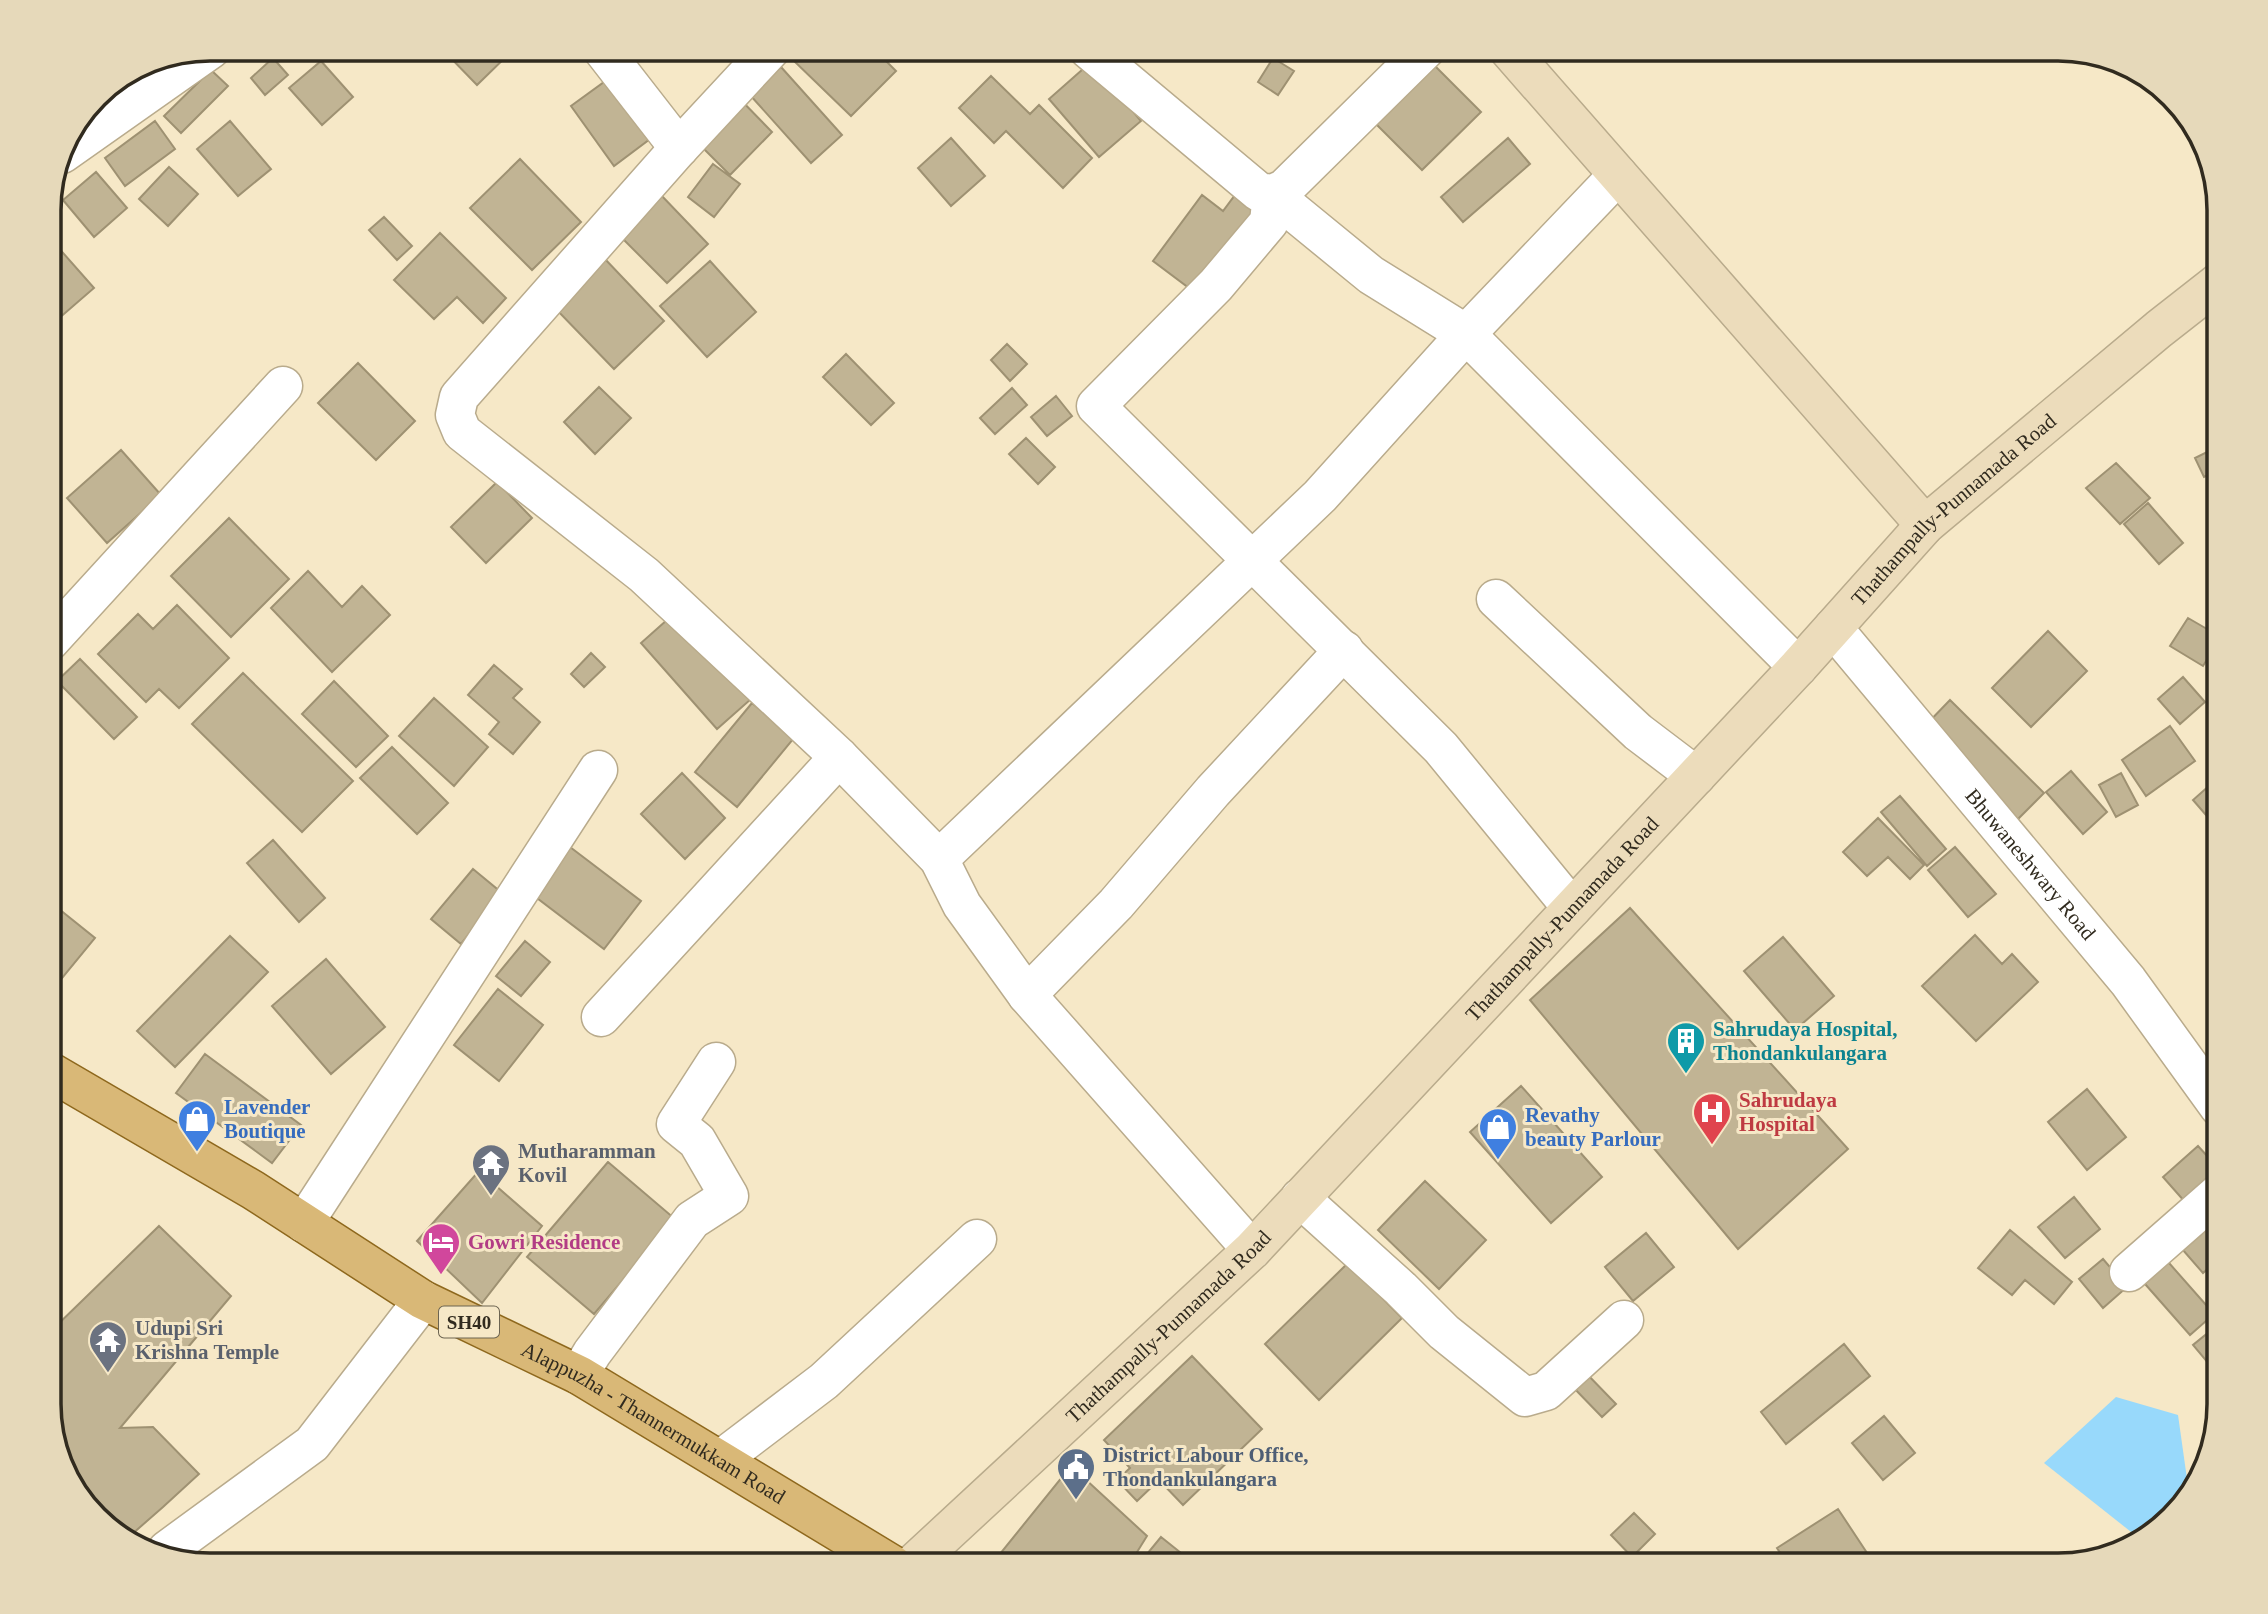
<svg xmlns="http://www.w3.org/2000/svg" width="2268" height="1614" font-family="'Times New Roman',serif">
  <style>
    .water { fill: #98d9fb }
    .building { fill: #c1b494; stroke: #9e9172; stroke-width: 2 }
    .lines { fill: none; stroke-linecap: round; stroke-linejoin: round }
    .minor-casing { stroke: #b9ab8c; stroke-width: 41 }
    .secondary-casing { stroke: #b9ab8c; stroke-width: 41 }
    .primary-casing { stroke: #8e681d; stroke-width: 41 }
    .minor { stroke: #fff; stroke-width: 38 }
    .secondary { stroke: #ecdcbb; stroke-width: 38 }
    .primary { stroke: #d9b877; stroke-width: 38 }
    .labels { text-anchor: middle; stroke-width: 6; stroke-linejoin: round; paint-order: stroke }
    .shield { fill: #f6e8c7; stroke: #6c6451; stroke-width: 2 }
    .shield-label { font-size: 19px; font-weight: bold; fill: #312b1f }
    .street-label { font-size: 21px; fill: #312b1f; stroke: #f6e8c7 }
    .culture-label { font-size: 21px; font-weight: bold; fill: #0d838f; stroke: #f6e8c7; text-anchor: start }
    .health-label { font-size: 21px; font-weight: bold; fill: #be3a42; stroke: #f6e8c7; text-anchor: start }
    .shop-label { font-size: 21px; font-weight: bold; fill: #366cbe; stroke: #f6e8c7; text-anchor: start }
    .worship-label { font-size: 21px; font-weight: bold; fill: #5b616d; stroke: #f6e8c7; text-anchor: start }
    .hotel-label { font-size: 21px; font-weight: bold; fill: #b23c85; stroke: #f6e8c7; text-anchor: start }
    .service-label { font-size: 21px; font-weight: bold; fill: #4e5e75; stroke: #f6e8c7; text-anchor: start }
    .rim { fill: none; stroke: #312b1f; stroke-width: 3.5 }
  </style>
  <rect width="100%" height="100%" fill="#f6e8c7"/>
  <path class="water" d="M 2116,1397 L 2178,1415 L 2187,1479 L 2174,1512 L 2140,1539 L 2044,1463 Z"/>
  <path class="building" d="M 442,49 L 514,49 L 477,85 Z
    M 804,49 L 874,49 L 896,71 L 851,116 L 793,60 Z
    M 1283,49 L 1304,49 L 1293,60 Z
    M 273,58 L 288,75 L 265,95 L 251,78 Z
    M 1273,58 L 1294,71 L 1278,95 L 1258,82 Z
    M 1427,58 L 1481,112 L 1422,170 L 1368,116 Z
    M 321,61 L 353,97 L 322,125 L 289,88 Z
    M 1091,62 L 1141,121 L 1099,157 L 1049,99 Z
    M 781,67 L 842,135 L 811,163 L 750,95 Z
    M 211,70 L 228,86 L 181,133 L 164,116 Z
    M 991,76 L 1030,114 L 1039,105 L 1092,158 L 1063,188 L 1006,131 L 994,143 L 959,108 Z
    M 611,77 L 654,136 L 614,166 L 571,106 Z
    M 734,93 L 772,132 L 730,175 L 691,136 Z
    M 155,121 L 175,149 L 125,186 L 105,158 Z
    M 230,121 L 271,169 L 238,196 L 197,149 Z
    M 951,138 L 985,176 L 951,206 L 918,168 Z
    M 1508,138 L 1530,164 L 1463,222 L 1441,197 Z
    M 520,159 L 581,222 L 532,270 L 470,208 Z
    M 713,164 L 740,184 L 714,217 L 688,197 Z
    M 169,167 L 198,194 L 168,226 L 139,199 Z
    M 96,172 L 127,208 L 94,237 L 63,200 Z
    M 1238,191 L 1261,208 L 1197,294 L 1153,261 L 1202,195 L 1223,211 Z
    M 660,194 L 708,244 L 667,283 L 619,235 Z
    M 384,217 L 412,246 L 397,260 L 369,230 Z
    M 440,233 L 506,298 L 483,323 L 457,297 L 434,319 L 394,280 Z
    M 49,237 L 94,288 L 50,326 L 49,326 Z
    M 604,258 L 664,321 L 614,369 L 554,307 Z
    M 710,261 L 756,312 L 707,357 L 660,306 Z
    M 1007,344 L 1027,364 L 1010,381 L 991,360 Z
    M 846,354 L 894,403 L 871,425 L 823,377 Z
    M 358,363 L 415,421 L 376,460 L 318,403 Z
    M 599,387 L 631,418 L 595,454 L 564,422 Z
    M 1012,388 L 1027,405 L 995,434 L 980,418 Z
    M 1056,396 L 1072,416 L 1047,436 L 1031,417 Z
    M 1026,438 L 1055,467 L 1038,484 L 1009,454 Z
    M 2219,446 L 2219,470 L 2204,477 L 2195,458 Z
    M 121,450 L 161,495 L 107,543 L 67,498 Z
    M 2116,463 L 2150,498 L 2120,524 L 2086,488 Z
    M 497,482 L 532,518 L 486,563 L 451,527 Z
    M 2148,503 L 2183,543 L 2159,564 L 2124,524 Z
    M 229,518 L 289,579 L 231,637 L 171,576 Z
    M 308,571 L 342,607 L 362,586 L 390,615 L 332,672 L 271,608 Z
    M 177,605 L 229,658 L 179,708 L 159,689 L 146,702 L 98,654 L 138,614 L 153,629 Z
    M 676,612 L 751,699 L 717,729 L 641,643 Z
    M 2188,618 L 2219,636 L 2219,640 L 2203,666 L 2170,646 Z
    M 2048,631 L 2087,671 L 2031,727 L 1992,688 Z
    M 591,653 L 605,667 L 584,687 L 571,674 Z
    M 80,659 L 137,717 L 114,739 L 57,681 Z
    M 494,665 L 522,689 L 513,698 L 540,722 L 513,754 L 489,734 L 499,722 L 468,695 Z
    M 243,673 L 353,781 L 302,832 L 192,724 Z
    M 2183,677 L 2205,702 L 2180,724 L 2158,699 Z
    M 334,681 L 388,736 L 356,767 L 302,714 Z
    M 434,698 L 488,747 L 454,786 L 399,736 Z
    M 1950,700 L 2044,793 L 2014,823 L 1921,730 Z
    M 752,703 L 794,738 L 737,807 L 695,772 Z
    M 2170,726 L 2195,761 L 2146,796 L 2122,760 Z
    M 392,747 L 448,803 L 417,834 L 360,778 Z
    M 2071,771 L 2107,812 L 2083,834 L 2046,792 Z
    M 682,773 L 725,818 L 685,859 L 641,814 Z
    M 2121,773 L 2138,805 L 2116,817 L 2099,785 Z
    M 2219,777 L 2219,830 L 2193,800 Z
    M 1900,796 L 1946,849 L 1927,866 L 1881,812 Z
    M 1878,818 L 1924,865 L 1910,879 L 1888,857 L 1867,876 L 1843,852 Z
    M 273,840 L 325,898 L 299,922 L 247,863 Z
    M 570,847 L 641,901 L 604,949 L 533,895 Z
    M 1955,847 L 1996,894 L 1968,917 L 1928,870 Z
    M 473,869 L 502,893 L 461,944 L 431,919 Z
    M 49,901 L 95,938 L 49,994 Z
    M 1630,908 L 1848,1149 L 1738,1249 L 1530,1000 Z
    M 1975,935 L 2002,964 L 2012,954 L 2038,982 L 1976,1041 L 1922,986 Z
    M 230,936 L 268,972 L 175,1067 L 137,1031 Z
    M 1783,937 L 1834,996 L 1795,1030 L 1744,971 Z
    M 525,941 L 550,962 L 521,996 L 496,976 Z
    M 326,959 L 385,1027 L 331,1074 L 272,1006 Z
    M 498,989 L 543,1025 L 499,1081 L 454,1045 Z
    M 205,1054 L 301,1125 L 272,1163 L 176,1093 Z
    M 1521,1086 L 1602,1177 L 1551,1223 L 1470,1132 Z
    M 2087,1089 L 2126,1137 L 2087,1170 L 2048,1122 Z
    M 2198,1146 L 2219,1169 L 2219,1187 L 2193,1211 L 2163,1177 Z
    M 608,1162 L 675,1219 L 594,1314 L 527,1257 Z
    M 479,1171 L 542,1226 L 482,1303 L 417,1241 Z
    M 1425,1181 L 1486,1240 L 1439,1289 L 1378,1230 Z
    M 2074,1197 L 2100,1229 L 2065,1258 L 2038,1227 Z
    M 2202,1220 L 2219,1240 L 2219,1259 L 2203,1273 L 2176,1242 Z
    M 159,1226 L 231,1296 L 120,1428 L 153,1427 L 199,1474 L 163,1507 L 131,1535 L 126,1536 L 112,1532 L 70,1484 L 49,1414 L 49,1333 Z
    M 2010,1230 L 2072,1282 L 2054,1304 L 2025,1280 L 2012,1295 L 1978,1268 Z
    M 1646,1233 L 1674,1267 L 1633,1301 L 1605,1267 Z
    M 2162,1255 L 2214,1314 L 2190,1335 L 2138,1276 Z
    M 2103,1259 L 2127,1287 L 2103,1308 L 2079,1279 Z
    M 1348,1263 L 1402,1318 L 1319,1400 L 1265,1344 Z
    M 2209,1332 L 2219,1345 L 2219,1376 L 2193,1345 Z
    M 1844,1344 L 1870,1376 L 1786,1444 L 1761,1412 Z
    M 1192,1356 L 1262,1429 L 1183,1505 L 1159,1480 L 1137,1501 L 1117,1480 L 1130,1468 L 1104,1440 Z
    M 1584,1371 L 1616,1404 L 1602,1417 L 1570,1384 Z
    M 1884,1416 L 1915,1453 L 1883,1480 L 1852,1443 Z
    M 1071,1466 L 1147,1536 L 1129,1565 L 991,1565 Z
    M 1838,1509 L 1875,1565 L 1788,1565 L 1777,1548 Z
    M 1634,1513 L 1655,1534 L 1632,1557 L 1611,1535 Z
    M 1161,1537 L 1196,1565 L 1138,1565 Z"/>
  <g class="lines">
    <defs>
      <g id="minor">
        <path d="M 602,49 L 679,148"/>
        <path d="M 771,49 L 679,148 L 459,397 L 455,415 L 462,432 L 644,575 L 839,757 L 939,859 L 962,905 L 1027,995 L 1252,1250"/>
        <path d="M 1088,49 L 1259,192 L 1272,194 L 1284,189 L 1426,49"/>
        <path d="M 62,154 L 211,49"/>
        <path d="M 1272,194 L 1269,222 L 1216,285 L 1096,406 L 1441,748 L 1572,908"/>
        <path d="M 1272,194 L 1371,275 L 1466,334 L 1798,667"/>
        <path d="M 1496,599 L 1638,732 L 1696,776"/>
        <path id="s1" d="M 1833,628 L 2128,981 L 2219,1107"/>
        <path d="M 49,642 L 283,386"/>
        <path d="M 939,859 L 1320,496 L 1466,334 L 1618,175"/>
        <path d="M 1027,995 L 1116,904 L 1213,791 L 1344,650"/>
        <path d="M 601,1017 L 839,757"/>
        <path d="M 1300,1198 L 1401,1289 L 1444,1332 L 1525,1397 L 1546,1391 L 1624,1320"/>
        <path d="M 304,1223 L 598,770"/>
        <path d="M 2129,1272 L 2219,1193"/>
        <path d="M 579,1375 L 592,1353 L 692,1220 L 729,1196 L 697,1141 L 676,1124 L 716,1062"/>
        <path d="M 720,1460 L 824,1381 L 977,1239"/>
        <path d="M 167,1550 L 312,1444 L 423,1300"/>
      </g>
      <g id="secondary">
        <path d="M 1508,49 L 1925,525"/>
        <path id="s2" d="M 912,1565 L 1252,1250 L 1798,667 L 1925,525 L 2159,329 L 2219,282"/>
      </g>
      <g id="primary">
        <path id="s3" d="M 49,1071 L 253,1190 L 423,1300 L 579,1375 L 893,1565"/>
      </g>
    </defs>
    <use href="#minor" class="minor-casing"/>
    <use href="#secondary" class="secondary-casing"/>
    <use href="#primary" class="primary-casing"/>
    <use href="#minor" class="minor"/>
    <use href="#secondary" class="secondary"/>
    <use href="#primary" class="primary"/>
  </g>
  <defs>
    <symbol id="building-pin" viewBox="-11 -11 22 30"><path d="M0 17L-7.5 6A9.5 9.5 0 1 1 7.5 6Z" fill="#0f9aa8" stroke="#f6e8c7"/><path d="M-4-6H4V6H1V3H-1V6H-4ZM-2.5-4.3h1.7v1.8h-1.7ZM.8-4.3h1.7v1.8H.8ZM-2.5-1h1.7V.8h-1.7ZM.8-1h1.7V.8H.8Z" fill="#fff"/></symbol>
    <symbol id="hospital-pin" viewBox="-11 -11 22 30"><path d="M0 17L-7.5 6A9.5 9.5 0 1 1 7.5 6Z" fill="#e0444e" stroke="#f6e8c7"/><path d="M-5-5h3v3.5h4V-5h3V5h-3V1.5h-4V5h-3Z" fill="#fff"/></symbol>
    <symbol id="shop-pin" viewBox="-11 -11 22 30"><path d="M0 17L-7.5 6A9.5 9.5 0 1 1 7.5 6Z" fill="#3f7fe0" stroke="#f6e8c7"/><path d="M-5-2.5h2.3a2.7 3.5 0 0 1 5.4 0H5L5.5 6h-11ZM-1.5-2.5h3a1.5 2.3 0 0 0-3 0Z" fill="#fff"/></symbol>
    <symbol id="temple-pin" viewBox="-11 -11 22 30"><path d="M0 17L-7.5 6A9.5 9.5 0 1 1 7.5 6Z" fill="#6b7280" stroke="#f6e8c7"/><path d="M0-6L5-2H3V0L6.5 2.5H4V6H1.5V3h-3V6H-4V2.5H-6.5L-3 0V-2H-5Z" fill="#fff"/></symbol>
    <symbol id="hotel-pin" viewBox="-11 -11 22 30"><path d="M0 17L-7.5 6A9.5 9.5 0 1 1 7.5 6Z" fill="#d1479c" stroke="#f6e8c7"/><path d="M-6-4.5h1.5V1H6V5H4.5V3h-9V5H-6ZM-4 0a1.8 1.8 0 1 1 3.6 0ZM.5 0V-2.5h3Q6-2.5 6 0Z" fill="#fff"/></symbol>
    <symbol id="civic-pin" viewBox="-11 -11 22 30"><path d="M0 17L-7.5 6A9.5 9.5 0 1 1 7.5 6Z" fill="#5c6f8a" stroke="#f6e8c7"/><path d="M-.6-6.5H3V-4.5H.6V-3L4-1V1h2V6H-6V1h2V-1L-.6-3ZM-1.2 2.5V6h2.4V2.5Z" fill="#fff"/></symbol>
  </defs>
  <g fill-rule="evenodd">
    <use href="#building-pin" x="1664" y="1019" width="44" height="60"/>
    <use href="#hospital-pin" x="1690" y="1090" width="44" height="60"/>
    <use href="#shop-pin" x="175" y="1097" width="44" height="60"/>
    <use href="#shop-pin" x="1476" y="1105" width="44" height="60"/>
    <use href="#temple-pin" x="469" y="1141" width="44" height="60"/>
    <use href="#hotel-pin" x="419" y="1220" width="44" height="60"/>
    <use href="#temple-pin" x="86" y="1318" width="44" height="60"/>
    <use href="#civic-pin" x="1054" y="1445" width="44" height="60"/>
  </g>
  <g class="labels">
    <rect class="shield" x="439" y="1306.5" width="60" height="31" rx="5"/>
    <g class="shield-label">
      <text x="469" y="1329">SH40</text>
    </g>
    <g class="street-label">
      <text dy="7" stroke="none"><textPath href="#s2" startOffset="1484">Thathampally-Punnamada Road</textPath></text>
      <text dy="7" stroke="none"><textPath href="#s1" startOffset="308">Bhuwaneshwary Road</textPath></text>
      <text dy="7" stroke="none"><textPath href="#s2" startOffset="917">Thathampally-Punnamada Road</textPath></text>
      <text dy="7" stroke="none"><textPath href="#s2" startOffset="350">Thathampally-Punnamada Road</textPath></text>
      <text dy="7" stroke="none"><textPath href="#s3" startOffset="700">Alappuzha - Thannermukkam Road</textPath></text>
    </g>
    <g class="culture-label">
      <text x="1713" y="1036">Sahrudaya Hospital,<tspan x="1713" dy="24">Thondankulangara</tspan></text>
    </g>
    <g class="health-label">
      <text x="1739" y="1107">Sahrudaya<tspan x="1739" dy="24">Hospital</tspan></text>
    </g>
    <g class="shop-label">
      <text x="224" y="1114">Lavender<tspan x="224" dy="24">Boutique</tspan></text>
      <text x="1525" y="1122">Revathy<tspan x="1525" dy="24">beauty Parlour</tspan></text>
    </g>
    <g class="worship-label">
      <text x="518" y="1158">Mutharamman<tspan x="518" dy="24">Kovil</tspan></text>
      <text x="135" y="1335">Udupi Sri<tspan x="135" dy="24">Krishna Temple</tspan></text>
    </g>
    <g class="hotel-label">
      <text x="468" y="1249">Gowri Residence</text>
    </g>
    <g class="service-label">
      <text x="1103" y="1462">District Labour Office,<tspan x="1103" dy="24">Thondankulangara</tspan></text>
    </g>
  </g>
  <path d="M0 0H2268V1614H0ZM210 61H2058A149 149 0 0 1 2207 210V1404A149 149 0 0 1 2058 1553H210A149 149 0 0 1 61 1404V210A149 149 0 0 1 210 61Z" fill="#e6d9ba" fill-rule="evenodd"/>
  <path class="rim" d="M210 61H2058A149 149 0 0 1 2207 210V1404A149 149 0 0 1 2058 1553H210A149 149 0 0 1 61 1404V210A149 149 0 0 1 210 61Z"/>
</svg>
